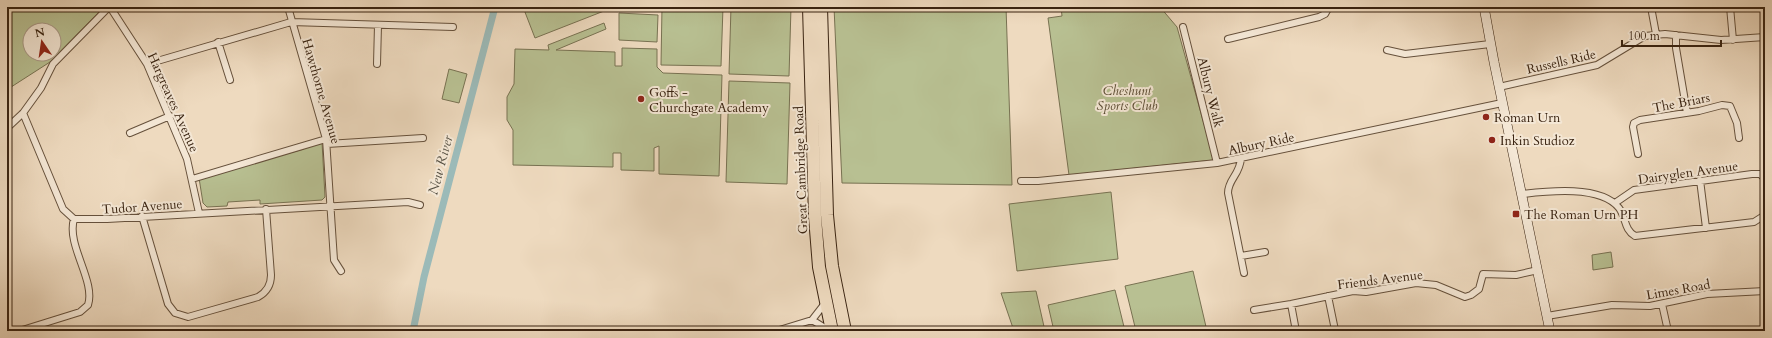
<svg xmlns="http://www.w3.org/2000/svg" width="1772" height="338" font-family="Cardo,serif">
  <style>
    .green { fill: #b8c092; stroke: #787252; fill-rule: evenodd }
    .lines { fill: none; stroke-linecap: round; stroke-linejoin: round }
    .canal { stroke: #9bbab8; stroke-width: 7 }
    .street-casing { stroke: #66513c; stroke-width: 8 }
    .secondary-casing { stroke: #392311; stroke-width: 10 }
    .highway-casing { stroke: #392311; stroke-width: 14 }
    .street { stroke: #f4e7d5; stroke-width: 6 }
    .secondary { stroke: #f4e7d5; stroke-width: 9 }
    .highway { stroke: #eedabf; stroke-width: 12 }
    .poi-dot { fill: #8f2418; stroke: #f4e7d5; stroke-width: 1.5 }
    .labels { text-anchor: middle; stroke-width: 4; stroke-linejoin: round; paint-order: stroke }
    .street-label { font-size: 13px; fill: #392311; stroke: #f4e7d5 }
    .park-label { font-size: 13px; font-style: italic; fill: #594a31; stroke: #f4e7d5 }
    .poi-label { font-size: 13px; fill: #392311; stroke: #f4e7d5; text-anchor: start }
    .water-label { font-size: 14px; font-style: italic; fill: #565043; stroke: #f4e7d5 }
  </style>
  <rect width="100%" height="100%" fill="#eedabf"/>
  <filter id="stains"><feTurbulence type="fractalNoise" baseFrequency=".005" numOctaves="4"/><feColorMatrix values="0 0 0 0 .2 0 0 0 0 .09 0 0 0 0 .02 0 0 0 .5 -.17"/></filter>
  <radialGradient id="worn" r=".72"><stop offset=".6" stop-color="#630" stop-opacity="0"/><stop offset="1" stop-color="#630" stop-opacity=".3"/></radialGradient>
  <path class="green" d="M 7,7 L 104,7 L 50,62 L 8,89 ZM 30,30 L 54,30 L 54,54 L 30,54 Z
    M 523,7 L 603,7 L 604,11 L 535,38 Z
    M 662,7 L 723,7 L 721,66 L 661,65 Z
    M 731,7 L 791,7 L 789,76 L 729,74 Z
    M 834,7 L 1006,7 L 1012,185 L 842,183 Z
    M 1061,7 L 1160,7 L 1177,27 L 1214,160 L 1069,175 L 1048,18 L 1062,16 Z
    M 619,13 L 658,15 L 657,42 L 619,40 Z
    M 604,23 L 606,29 L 556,50 L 615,52 L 615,66 L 622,66 L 622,48 L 657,49 L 657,67 L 663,73 L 722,75 L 719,176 L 659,174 L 659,146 L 654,148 L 654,171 L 621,170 L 621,153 L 613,153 L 613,167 L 513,165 L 513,130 L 507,120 L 507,97 L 514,84 L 515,49 L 549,50 L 548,45 Z
    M 449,69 L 467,74 L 459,103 L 442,99 Z
    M 729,81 L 790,83 L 787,184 L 726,182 Z
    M 322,142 L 325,197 L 322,200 L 260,204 L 260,200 L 228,202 L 227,206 L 207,207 L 203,203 L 199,178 L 304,149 L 305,146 Z
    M 1111,192 L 1118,259 L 1017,271 L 1009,204 Z
    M 1611,252 L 1613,267 L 1593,270 L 1592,255 Z
    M 1193,271 L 1207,331 L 1136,331 L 1125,286 Z
    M 1115,290 L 1125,331 L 1054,331 L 1048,305 Z
    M 1036,291 L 1045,331 L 1014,331 L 1001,293 Z"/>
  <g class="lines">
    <path class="canal" d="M 413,331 L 424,277 L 495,7"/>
    <defs>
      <path id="street" d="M 110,7 L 147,64 L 187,159 L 199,213
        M 288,7 L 326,139 L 334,260 L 341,271
        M 1651,7 L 1656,34
        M 1730,7 L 1733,40
        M 1183,27 L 1217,163
        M 1676,35 L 1676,48 L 1687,113
        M 1228,39 L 1319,17 L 1325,14 L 1329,7
        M 218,42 L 230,80
        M 1387,50 L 1405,54 L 1490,44
        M 147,64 L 291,22 L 453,27
        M 377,64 L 378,25
        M 1499,87 L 1597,65 L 1645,36 L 1665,34 L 1721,40 L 1765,37
        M 23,113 L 63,209 L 74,219 L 107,219 L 408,202 L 420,205
        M 7,128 L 23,113 L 41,88 L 53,64 L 109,7
        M 130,133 L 170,116
        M 327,144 L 423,138
        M 1638,154 L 1633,127 L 1634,123 L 1640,120 L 1699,111 L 1722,105 L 1730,106 L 1737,123 L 1739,138
        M 1241,158 C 1240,175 1228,179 1228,193 L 1244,273
        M 192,179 L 326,139
        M 1700,180 L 1706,228
        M 1021,181 L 1038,181 L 1217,163 L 1502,103
        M 1523,194 C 1548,191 1601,185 1619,208 C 1626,217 1624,230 1635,236 L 1754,222 L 1765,215
        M 1615,203 L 1634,190 L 1752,174 L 1760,174 L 1765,179
        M 142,216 L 168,304 L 175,313 L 188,317 L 258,297 C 267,292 271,285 271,275 L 266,209
        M 1241,256 L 1265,252
        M 1328,296 L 1335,330
        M 1291,304 L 1296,331
        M 1662,304 L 1668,331
        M 1254,310 L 1291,304 L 1353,291 L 1366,292 L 1416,283 L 1436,285 L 1465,297 L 1471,295 L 1479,289 L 1483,274 L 1516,275 L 1538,270
        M 1547,316 L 1612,305 L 1650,306 L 1707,294 L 1765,291
        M 7,319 L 8,331
        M 812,320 L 830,331
        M 19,331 L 80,312 L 88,305 C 96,281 66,245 74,219
        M 776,331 L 812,320 L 826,302"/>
      <path id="secondary" d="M 1484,7 L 1494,62 L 1550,331"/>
      <path id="highway" d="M 809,7 L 815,217 L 819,267 L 832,331
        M 821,7 L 827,215 L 832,266 L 845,331"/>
    </defs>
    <use href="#street" class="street-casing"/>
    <use href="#secondary" class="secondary-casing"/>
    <use href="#highway" class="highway-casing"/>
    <use href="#street" class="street"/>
    <use href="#secondary" class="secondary"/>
    <use href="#highway" class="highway"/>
  </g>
  <g class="poi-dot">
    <circle cx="641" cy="99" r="4"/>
    <circle cx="1486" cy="117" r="4"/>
    <circle cx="1492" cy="140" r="4"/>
    <rect x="1512" y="210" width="8" height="8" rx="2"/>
  </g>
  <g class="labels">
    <g class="street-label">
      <text transform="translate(1561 61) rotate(-13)" y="5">Russells Ride</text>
      <text transform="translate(322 91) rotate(74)" y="5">Hawthorne Avenue</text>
      <text transform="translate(1211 92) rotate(76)" y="5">Albury Walk</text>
      <text transform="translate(174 102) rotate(66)" y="5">Hargreaves Avenue</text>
      <text transform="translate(1681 102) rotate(-11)" y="5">The Briars</text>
      <text transform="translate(1261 143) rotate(-12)" y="5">Albury Ride</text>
      <text transform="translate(800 170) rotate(-92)" y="5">Great Cambridge Road</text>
      <text transform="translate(1688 172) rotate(-8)" y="5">Dairyglen Avenue</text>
      <text transform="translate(142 206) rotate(-4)" y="5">Tudor Avenue</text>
      <text transform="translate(1380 279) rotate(-7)" y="5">Friends Avenue</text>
      <text transform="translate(1678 289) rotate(-10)" y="5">Limes Road</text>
    </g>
    <g class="park-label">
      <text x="1127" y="95">Cheshunt<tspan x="1127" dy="15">Sports Club</tspan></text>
    </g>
    <g class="poi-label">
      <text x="649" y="97">Goffs -<tspan x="649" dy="15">Churchgate Academy</tspan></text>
      <text x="1494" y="122">Roman Urn</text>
      <text x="1500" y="145">Inkin Studioz</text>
      <text x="1524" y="219">The Roman Urn PH</text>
    </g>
    <g class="water-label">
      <text transform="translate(440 165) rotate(-75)" y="5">New River</text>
    </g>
  </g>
  <rect width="1772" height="338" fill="none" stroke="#eedabf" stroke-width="24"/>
  <rect x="8" y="8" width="1756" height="322" fill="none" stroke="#392311" stroke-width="2"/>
  <rect x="12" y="12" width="1748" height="314" fill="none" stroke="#392311"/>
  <g transform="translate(42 42) rotate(347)"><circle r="19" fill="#f4e7d5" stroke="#a99987"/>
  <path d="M0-3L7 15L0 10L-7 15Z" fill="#8f2418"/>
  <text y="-6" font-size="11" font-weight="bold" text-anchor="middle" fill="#392311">N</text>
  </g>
  <path d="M1622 40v6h99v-6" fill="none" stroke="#392311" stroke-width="2"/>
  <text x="1628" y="40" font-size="12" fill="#392311" stroke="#f4e7d5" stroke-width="3" paint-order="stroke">100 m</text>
  <rect width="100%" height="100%" filter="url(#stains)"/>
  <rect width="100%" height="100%" fill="url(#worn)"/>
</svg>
